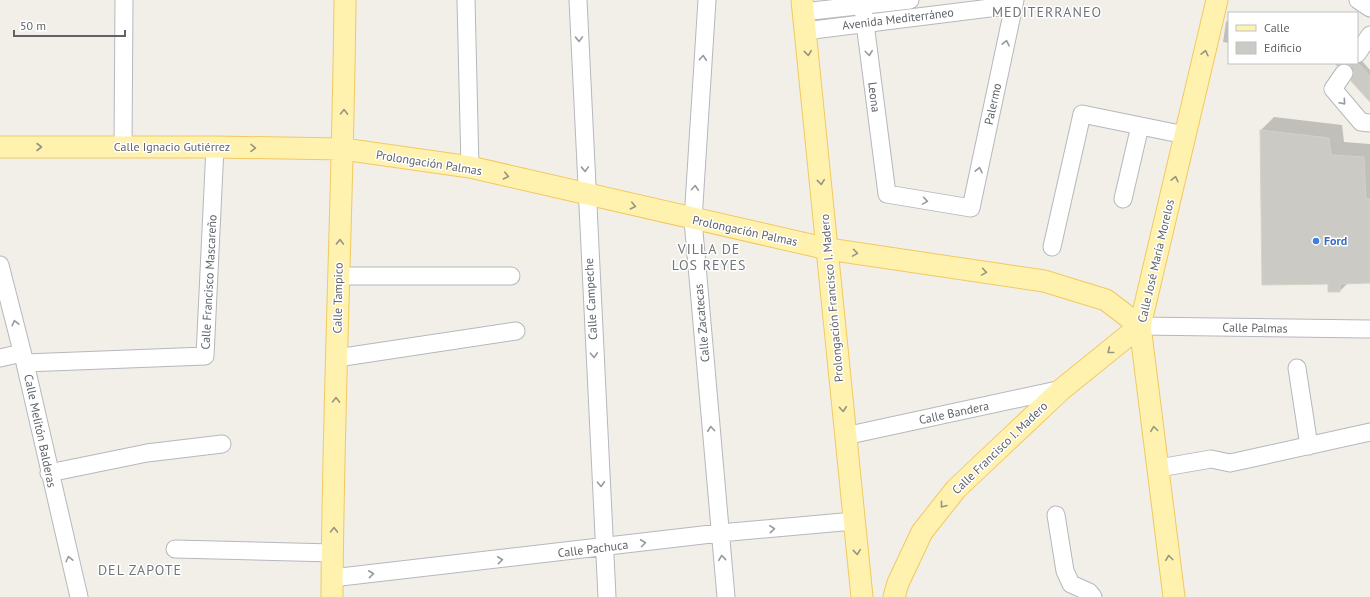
<svg xmlns="http://www.w3.org/2000/svg" width="1370" height="597" font-family="'PT Sans',sans-serif">
  <style>
    .shadow { fill: #0003 }
    .building { fill: #cccac5; stroke: #d6d1c6 }
    .lines { fill: none; stroke-linecap: round; stroke-linejoin: round }
    .minor-casing { stroke: #b5b8bc; stroke-width: 19 }
    .major-casing { stroke: #f2c960; stroke-width: 23 }
    .minor { stroke: #fff; stroke-width: 17 }
    .major { stroke: #fff2af; stroke-width: 21 }
    .oneway { stroke: #979a9d }
    .oneway2 { stroke: #979581 }
    .shop-dot { fill: #3f7fe0; stroke: #fff; stroke-width: 1.5 }
    .labels { text-anchor: middle; stroke-width: 3; stroke-linejoin: round; paint-order: stroke }
    .street-label { font-size: 12px; fill: #5f6368; stroke: #fff }
    .shop-label { font-size: 12px; font-weight: bold; fill: #366cbe; stroke: #fff; text-anchor: start }
    .quarter-label { font-size: 14px; letter-spacing: 1px; fill: #70757a; stroke: #fff }
  </style>
  <rect width="100%" height="100%" fill="#f1efe8"/>
  <path class="shadow" d="M 1229,19 L 1229,43 L 1223,42 L 1226,22 Z
    M 1357,60 L 1362,61 L 1370,70 L 1370,101 L 1351,64 L 1347,63 L 1357,63 Z
    M 1274,117 L 1342,125 L 1344,142 L 1370,144 L 1370,282 L 1348,283 L 1340,291 L 1329,282 L 1263,284 L 1261,130 Z"/>
  <path class="building" d="M 1335,63 L 1353,63 L 1357,64 L 1359,64 L 1370,76 L 1370,102 L 1351,81 L 1354,73 L 1350,65 L 1344,63 L 1337,66 Z
    M 1260,130 L 1329,138 L 1331,155 L 1364,157 L 1366,199 L 1370,199 L 1370,283 L 1340,284 L 1340,292 L 1328,292 L 1328,284 L 1262,285 Z"/>
  <g class="lines">
    <defs>
      <path id="minor" d="M 466,0 L 470,167
        M 578,0 L 607,597
        M 707,0 L 693,220 L 726,597
        M 862,0 L 887,194 L 971,208 L 1015,0
        M 1358,0 L 1370,8
        M 803,12 L 910,0
        M 805,31 L 1014,5
        M 1357,54 L 1370,35
        M 1344,73 L 1333,89 L 1361,122 L 1370,123
        M 123,147 L 124,0
        M 1123,199 L 1140,126
        M 1052,247 L 1082,114 L 1185,135
        M 0,265 L 25,363 L 79,597
        M 338,276 L 511,276
        M 1140,326 L 1370,329
        M 0,358 L 22,353
        M 337,358 L 516,331
        M 25,363 L 205,356 L 215,147
        M 1297,368 L 1309,446
        M 845,436 L 1062,389
        M 1159,468 L 1211,459 L 1230,463 L 1370,432
        M 49,473 L 147,453 L 222,444
        M 1056,515 L 1065,571 L 1071,584 L 1089,592 L 1093,597
        M 175,549 L 333,553
        M 332,578 L 720,533 L 854,521"/>
      <path id="major" d="M 802,0 L 862,597
        M 0,147 L 215,147 L 343,149 L 470,167 L 828,249 L 1044,281 L 1106,300 L 1140,326
        M 332,597 C 333,398 343,199 345,0
        M 894,597 L 898,583 L 922,532 L 956,489 L 1062,389 L 1140,326
        M 1174,597 L 1140,326 L 1217,0"/>
    </defs>
    <use href="#minor" class="minor-casing"/>
    <use href="#major" class="major-casing"/>
    <use href="#minor" class="minor"/>
    <use href="#major" class="major"/>
  </g>
  <defs><path id="oneway-chevron" d="M-2-3.5L2.5 0L-2 3.5" fill="none" stroke-width="1.6" stroke-linecap="round" stroke-linejoin="round"/></defs>
  <g class="oneway">
    <use href="#oneway-chevron" transform="translate(579 39) rotate(88)"/>
    <use href="#oneway-chevron" transform="translate(1006 43) rotate(-78)"/>
    <use href="#oneway-chevron" transform="translate(869 53) rotate(83)"/>
    <use href="#oneway-chevron" transform="translate(703 58) rotate(-86)"/>
    <use href="#oneway-chevron" transform="translate(1343 102) rotate(49)"/>
    <use href="#oneway-chevron" transform="translate(585 169) rotate(88)"/>
    <use href="#oneway-chevron" transform="translate(979 170) rotate(-78)"/>
    <use href="#oneway-chevron" transform="translate(695 188) rotate(-86)"/>
    <use href="#oneway-chevron" transform="translate(925 201) rotate(9)"/>
    <use href="#oneway-chevron" transform="translate(15 323) rotate(-104)"/>
    <use href="#oneway-chevron" transform="translate(594 355) rotate(87)"/>
    <use href="#oneway-chevron" transform="translate(711 429) rotate(-95)"/>
    <use href="#oneway-chevron" transform="translate(601 484) rotate(87)"/>
    <use href="#oneway-chevron" transform="translate(772 529) rotate(-5)"/>
    <use href="#oneway-chevron" transform="translate(643 543) rotate(-7)"/>
    <use href="#oneway-chevron" transform="translate(722 558) rotate(-96)"/>
    <use href="#oneway-chevron" transform="translate(69 559) rotate(-103)"/>
    <use href="#oneway-chevron" transform="translate(500 560) rotate(-6)"/>
    <use href="#oneway-chevron" transform="translate(371 574) rotate(-6)"/>
  </g>
  <g class="oneway2">
    <use href="#oneway-chevron" transform="translate(808 53) rotate(84)"/>
    <use href="#oneway-chevron" transform="translate(1205 53) rotate(-77)"/>
    <use href="#oneway-chevron" transform="translate(344 112) rotate(-89)"/>
    <use href="#oneway-chevron" transform="translate(39 147)"/>
    <use href="#oneway-chevron" transform="translate(253 148) rotate(1)"/>
    <use href="#oneway-chevron" transform="translate(506 176) rotate(13)"/>
    <use href="#oneway-chevron" transform="translate(1175 179) rotate(-77)"/>
    <use href="#oneway-chevron" transform="translate(821 182) rotate(84)"/>
    <use href="#oneway-chevron" transform="translate(633 206) rotate(13)"/>
    <use href="#oneway-chevron" transform="translate(340 242) rotate(-88)"/>
    <use href="#oneway-chevron" transform="translate(855 253) rotate(9)"/>
    <use href="#oneway-chevron" transform="translate(984 272) rotate(9)"/>
    <use href="#oneway-chevron" transform="translate(1110 351) rotate(141)"/>
    <use href="#oneway-chevron" transform="translate(336 400) rotate(-89)"/>
    <use href="#oneway-chevron" transform="translate(843 409) rotate(85)"/>
    <use href="#oneway-chevron" transform="translate(1154 429) rotate(-98)"/>
    <use href="#oneway-chevron" transform="translate(943 505) rotate(128)"/>
    <use href="#oneway-chevron" transform="translate(334 530) rotate(-89)"/>
    <use href="#oneway-chevron" transform="translate(857 552) rotate(84)"/>
    <use href="#oneway-chevron" transform="translate(1169 558) rotate(-97)"/>
  </g>
  <circle class="shop-dot" cx="1316" cy="241" r="4"/>
  <g class="labels">
    <g class="street-label">
      <text transform="translate(898 19) rotate(-7)" y="4">Avenida Mediterráneo</text>
      <text transform="translate(874 97) rotate(83)" y="4">Leona</text>
      <text transform="translate(993 104) rotate(-78)" y="4">Palermo</text>
      <text x="172" y="151">Calle Ignacio Gutiérrez</text>
      <text transform="translate(429 163) rotate(9)" y="4">Prolongación Palmas</text>
      <text transform="translate(745 231) rotate(12)" y="4">Prolongación Palmas</text>
      <text transform="translate(1156 261) rotate(-77)" y="4">Calle José María Morelos</text>
      <text transform="translate(209 282) rotate(-87)" y="4">Calle Francisco Mascareño</text>
      <text transform="translate(338 298) rotate(-89)" y="4">Calle Tampico</text>
      <text transform="translate(832 298) rotate(-95)" y="4">Prolongación Francisco I. Madero</text>
      <text transform="translate(591 299) rotate(-93)" y="4">Calle Campeche</text>
      <text transform="translate(702 323) rotate(-95)" y="4">Calle Zacatecas</text>
      <text transform="translate(1255 328) rotate(1)" y="4">Calle Palmas</text>
      <text transform="translate(954 413) rotate(-12)" y="4">Calle Bandera</text>
      <text transform="translate(40 431) rotate(78)" y="4">Calle Melitón Balderas</text>
      <text transform="translate(1000 448) rotate(-44)" y="4">Calle Francisco I. Madero</text>
      <text transform="translate(593 549) rotate(-7)" y="4">Calle Pachuca</text>
    </g>
    <g class="shop-label">
      <text x="1324" y="245">Ford</text>
    </g>
    <g class="quarter-label">
      <text x="1047" y="17">MEDITERRANEO</text>
      <text x="709" y="254">VILLA DE<tspan x="709" dy="16">LOS REYES</tspan></text>
      <text x="140" y="575">DEL ZAPOTE</text>
    </g>
  </g>
  <rect x="1228" y="12" width="130" height="52" fill="#ffffff" stroke="#bfc1c3"/>
  <rect x="1236" y="25" width="20" height="6" fill="#fff2af" stroke="#bfc1c3"/>
  <text x="1264" y="32" font-size="12" fill="#5f6368">Calle</text>
  <rect x="1236" y="42" width="20" height="12" fill="#cccac5" stroke="#bfc1c3"/>
  <text x="1264" y="52" font-size="12" fill="#5f6368">Edificio</text>
  <path d="M14 30v6h111v-6" fill="none" stroke="#5f6368" stroke-width="2"/>
  <text x="20" y="30" font-size="12" fill="#5f6368" stroke="#ffffff" stroke-width="3" paint-order="stroke">50 m</text>
</svg>
